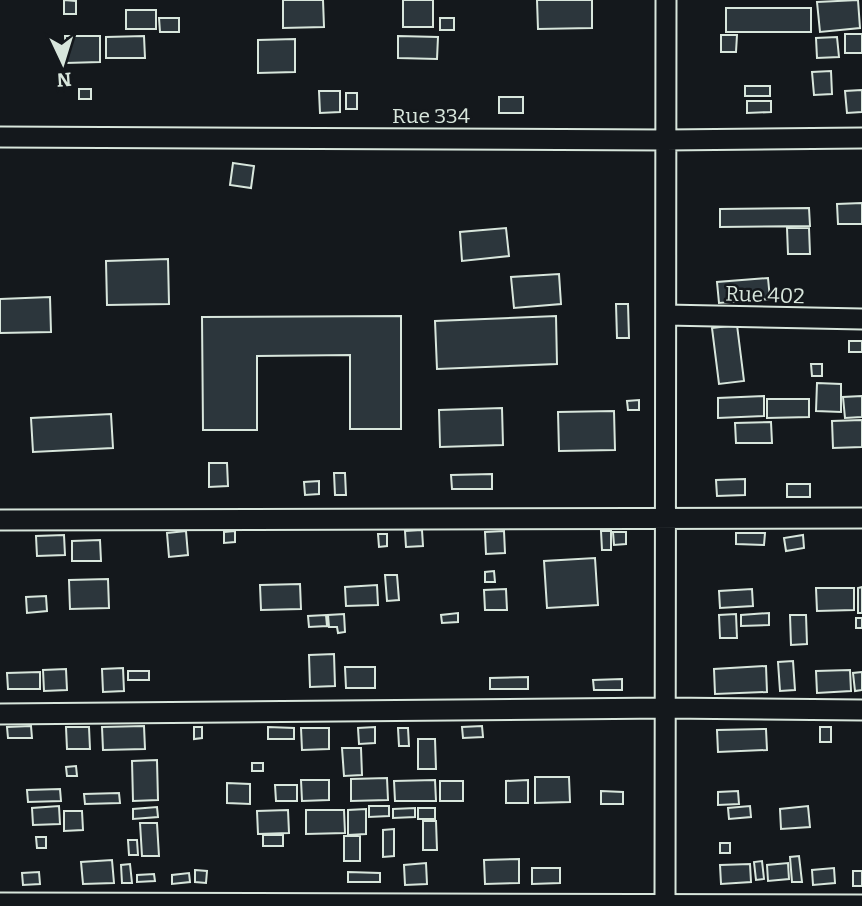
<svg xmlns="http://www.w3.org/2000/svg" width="862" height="906" font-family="Bitter,serif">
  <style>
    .building { fill: #2c363c; stroke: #d8e6dc; stroke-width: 2 }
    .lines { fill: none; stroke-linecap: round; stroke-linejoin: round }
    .minor-casing { stroke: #d8e6dc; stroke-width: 23 }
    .minor { stroke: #14181c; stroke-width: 19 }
    .labels { text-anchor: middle; stroke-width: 5; stroke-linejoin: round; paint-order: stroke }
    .street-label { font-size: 21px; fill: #d8e6dc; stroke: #14181c }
  </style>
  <rect width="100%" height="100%" fill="#14181c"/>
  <path class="building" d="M 64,0 L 76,1 L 76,14 L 64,14 Z
    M 283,0 L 323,0 L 324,27 L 283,28 Z
    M 403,0 L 433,0 L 433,27 L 403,27 Z
    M 537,0 L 592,0 L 592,28 L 538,29 Z
    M 858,0 L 860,28 L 820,32 L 817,2 Z
    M 726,8 L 811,8 L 811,32 L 726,32 Z
    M 126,10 L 156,10 L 156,29 L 126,29 Z
    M 159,18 L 179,18 L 179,32 L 160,32 Z
    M 440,18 L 454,18 L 454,30 L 440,30 Z
    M 845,34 L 862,34 L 862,53 L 845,53 Z
    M 721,35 L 737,35 L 736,52 L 721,52 Z
    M 65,36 L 100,36 L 100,62 L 66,63 Z
    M 144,36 L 145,58 L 106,58 L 106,37 Z
    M 398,36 L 438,37 L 437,59 L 398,58 Z
    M 837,37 L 839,57 L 817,58 L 816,38 Z
    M 295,39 L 295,72 L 258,73 L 258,40 Z
    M 831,71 L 832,94 L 814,95 L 812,72 Z
    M 745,86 L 770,86 L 770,96 L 745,96 Z
    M 79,89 L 91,89 L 91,99 L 79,99 Z
    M 862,90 L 862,112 L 847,113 L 845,91 Z
    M 319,91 L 340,91 L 340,112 L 320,113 Z
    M 346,93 L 357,93 L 357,109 L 346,109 Z
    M 499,97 L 523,97 L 523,113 L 499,113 Z
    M 747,101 L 771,101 L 771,112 L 747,113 Z
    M 233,163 L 254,166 L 251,188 L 230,185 Z
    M 862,203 L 862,224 L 838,224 L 837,204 Z
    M 809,208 L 810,226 L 720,227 L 720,209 Z
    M 506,228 L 509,256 L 462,261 L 460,232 Z
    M 787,228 L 809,228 L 810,254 L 788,254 Z
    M 168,259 L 169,304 L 107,305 L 106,261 Z
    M 559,274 L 561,304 L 514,308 L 511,277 Z
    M 768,278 L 770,299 L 719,303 L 717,282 Z
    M 50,297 L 51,332 L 0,333 L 0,299 Z
    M 616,304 L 628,304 L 629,338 L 617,338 Z
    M 401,316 L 401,429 L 350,429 L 350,355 L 257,356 L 257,430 L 203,430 L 202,317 Z
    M 556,316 L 557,364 L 437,369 L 435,321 Z
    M 737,325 L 744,381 L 719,384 L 712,328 Z
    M 849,341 L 862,341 L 862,352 L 849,352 Z
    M 811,364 L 822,364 L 822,376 L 812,376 Z
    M 817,383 L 841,384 L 841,412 L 816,411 Z
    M 764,396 L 764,416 L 718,418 L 718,398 Z
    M 862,396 L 862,417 L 845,418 L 843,397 Z
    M 767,399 L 809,399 L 809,417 L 767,418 Z
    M 639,400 L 639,410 L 628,410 L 627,401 Z
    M 502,408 L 503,445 L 440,447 L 439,410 Z
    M 614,411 L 615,450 L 559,451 L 558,412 Z
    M 111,414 L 113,448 L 33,452 L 31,418 Z
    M 862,420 L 862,447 L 833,448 L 832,421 Z
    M 771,422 L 772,443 L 736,443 L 735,423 Z
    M 209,463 L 227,463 L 228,486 L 209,487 Z
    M 334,473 L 345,473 L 346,495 L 335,495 Z
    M 492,474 L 492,489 L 452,489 L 451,475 Z
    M 745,479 L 745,495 L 717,496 L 716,480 Z
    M 319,481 L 319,494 L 305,495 L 304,482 Z
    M 787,484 L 810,484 L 810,497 L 787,497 Z
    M 422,530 L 423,546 L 406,547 L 405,531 Z
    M 186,531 L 188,555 L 169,557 L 167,533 Z
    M 235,531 L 235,542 L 224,543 L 224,532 Z
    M 504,531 L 505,553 L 486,554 L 485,532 Z
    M 601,531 L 611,531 L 611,550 L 602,550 Z
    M 613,532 L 626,532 L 626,544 L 614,545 Z
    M 736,533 L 765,533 L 764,545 L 736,544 Z
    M 378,534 L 387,534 L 387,546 L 379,547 Z
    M 64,535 L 65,555 L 37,556 L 36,536 Z
    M 803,535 L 804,548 L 786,551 L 784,538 Z
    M 100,540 L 101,561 L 72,561 L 72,541 Z
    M 595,558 L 598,605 L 547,608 L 544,561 Z
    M 494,571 L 495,582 L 485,582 L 485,572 Z
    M 385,575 L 397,575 L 399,600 L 387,601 Z
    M 108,579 L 109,608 L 70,609 L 69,580 Z
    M 300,584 L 301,609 L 261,610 L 260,585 Z
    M 377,585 L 378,605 L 346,606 L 345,587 Z
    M 862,587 L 862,613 L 858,613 L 858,588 Z
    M 816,588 L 854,588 L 854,610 L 817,611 Z
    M 506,589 L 507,610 L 485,610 L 484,590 Z
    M 752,589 L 753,606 L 720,608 L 719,591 Z
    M 46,596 L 47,611 L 27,613 L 26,597 Z
    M 458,613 L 458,622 L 442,623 L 441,615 Z
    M 769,613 L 769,625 L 741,626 L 741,615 Z
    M 344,614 L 345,632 L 338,633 L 337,627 L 329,627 L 328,615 Z
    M 736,614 L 737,638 L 720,638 L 719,615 Z
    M 326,615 L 327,626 L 309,627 L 308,616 Z
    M 790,615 L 806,615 L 807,644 L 791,645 Z
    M 856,618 L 862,618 L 862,628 L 856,628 Z
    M 334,654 L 335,686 L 310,687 L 309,655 Z
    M 793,661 L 795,690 L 780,691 L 778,662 Z
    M 766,666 L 767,692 L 715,694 L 714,669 Z
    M 345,667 L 375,667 L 375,688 L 346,688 Z
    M 123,668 L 124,691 L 103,692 L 102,669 Z
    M 66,669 L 67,690 L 44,691 L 43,670 Z
    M 850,670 L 851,691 L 817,693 L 816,671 Z
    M 128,671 L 149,671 L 149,680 L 128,680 Z
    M 40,672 L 40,689 L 8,689 L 7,673 Z
    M 862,672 L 862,690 L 855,691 L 853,673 Z
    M 528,677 L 528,689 L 490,689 L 490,678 Z
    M 622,679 L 622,690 L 594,690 L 593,680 Z
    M 31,726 L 32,738 L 8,738 L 7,727 Z
    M 144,726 L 145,749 L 103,750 L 102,727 Z
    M 482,726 L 483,737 L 463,738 L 462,727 Z
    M 66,727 L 89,727 L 90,749 L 67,749 Z
    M 194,727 L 202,727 L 202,738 L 194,739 Z
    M 268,727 L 294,728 L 294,739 L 268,739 Z
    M 375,727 L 375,743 L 359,744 L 358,728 Z
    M 820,727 L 831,727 L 831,742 L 820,742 Z
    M 301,728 L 329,728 L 329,749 L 302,750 Z
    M 398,728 L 408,728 L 409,746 L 399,746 Z
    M 766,729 L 767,750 L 718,752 L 717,730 Z
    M 418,739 L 435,739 L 436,769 L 418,769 Z
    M 342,748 L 361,748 L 362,775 L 344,776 Z
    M 157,760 L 158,800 L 133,801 L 132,761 Z
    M 252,763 L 263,763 L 263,771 L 252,771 Z
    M 76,766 L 77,776 L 67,776 L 66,767 Z
    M 535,777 L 569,777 L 570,802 L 535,803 Z
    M 387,778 L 388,800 L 351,801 L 351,779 Z
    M 301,780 L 329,780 L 329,800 L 302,801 Z
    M 435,780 L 436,801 L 395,801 L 394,781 Z
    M 528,780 L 528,803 L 506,803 L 506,781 Z
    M 440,781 L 463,781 L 463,801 L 440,801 Z
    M 227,783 L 250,784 L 250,804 L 227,803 Z
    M 275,785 L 297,785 L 297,801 L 276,801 Z
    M 60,789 L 61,801 L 28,802 L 27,790 Z
    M 601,791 L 623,792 L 623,804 L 601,804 Z
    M 738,791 L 739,804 L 718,805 L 718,792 Z
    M 119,793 L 120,803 L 85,804 L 84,794 Z
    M 59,806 L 60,824 L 33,825 L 32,808 Z
    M 369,806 L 389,806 L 389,816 L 369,817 Z
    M 750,806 L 751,817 L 729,819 L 728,808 Z
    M 808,806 L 810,827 L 781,829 L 780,809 Z
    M 157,807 L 158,817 L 133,819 L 133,809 Z
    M 415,808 L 415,817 L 393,818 L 393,809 Z
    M 418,808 L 435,808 L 435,819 L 418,819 Z
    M 366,809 L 366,834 L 348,835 L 348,810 Z
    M 288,810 L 289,833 L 258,834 L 257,811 Z
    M 306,810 L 344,810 L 345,833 L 306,834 Z
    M 64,811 L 82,811 L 83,830 L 64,831 Z
    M 423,821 L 436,821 L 437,850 L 423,850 Z
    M 140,823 L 157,823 L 159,856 L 142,856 Z
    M 394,829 L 394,856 L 383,857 L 383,830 Z
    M 263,835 L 283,835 L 283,846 L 263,846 Z
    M 344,836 L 360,836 L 360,861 L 344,861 Z
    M 36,837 L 46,837 L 46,848 L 37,848 Z
    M 128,840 L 137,840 L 138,855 L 129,855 Z
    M 720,843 L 730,843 L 730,853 L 720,853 Z
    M 799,856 L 802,882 L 792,882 L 790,857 Z
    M 519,859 L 519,883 L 485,884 L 484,860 Z
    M 112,860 L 114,883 L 83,884 L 81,862 Z
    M 762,861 L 764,879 L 756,880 L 754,862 Z
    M 426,863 L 427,884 L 405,885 L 404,865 Z
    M 788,863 L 789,879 L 768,881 L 767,865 Z
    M 130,864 L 132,883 L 122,883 L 121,865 Z
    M 750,864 L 751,882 L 721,884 L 720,865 Z
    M 532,868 L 560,868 L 560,883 L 532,884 Z
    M 834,868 L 835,883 L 813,885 L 812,870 Z
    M 195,870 L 207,871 L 206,883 L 195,882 Z
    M 853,871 L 862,871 L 862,886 L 853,886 Z
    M 39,872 L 40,884 L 23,885 L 22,873 Z
    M 348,872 L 380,873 L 380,882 L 348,882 Z
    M 189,873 L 190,882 L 172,884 L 172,875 Z
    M 154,874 L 155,881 L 137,882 L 137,875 Z"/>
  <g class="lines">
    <defs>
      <path id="minor" d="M 0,137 L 666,140 L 862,138
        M 666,315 L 862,319
        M 0,520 L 862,518
        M 0,714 L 666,708 L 862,710
        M 0,903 L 862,905
        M 665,906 L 666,0"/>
    </defs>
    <use href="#minor" class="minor-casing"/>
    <use href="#minor" class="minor"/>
  </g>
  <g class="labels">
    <g class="street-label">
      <text x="431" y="123">Rue 334</text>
      <text transform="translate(765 295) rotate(2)" y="7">Rue 402</text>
    </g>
  </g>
  <g transform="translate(63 63) rotate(176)" stroke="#14181c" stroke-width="5" paint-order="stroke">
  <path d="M0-5L12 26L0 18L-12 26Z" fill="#d8e6dc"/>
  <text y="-10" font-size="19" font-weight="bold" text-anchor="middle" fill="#d8e6dc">N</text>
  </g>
</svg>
